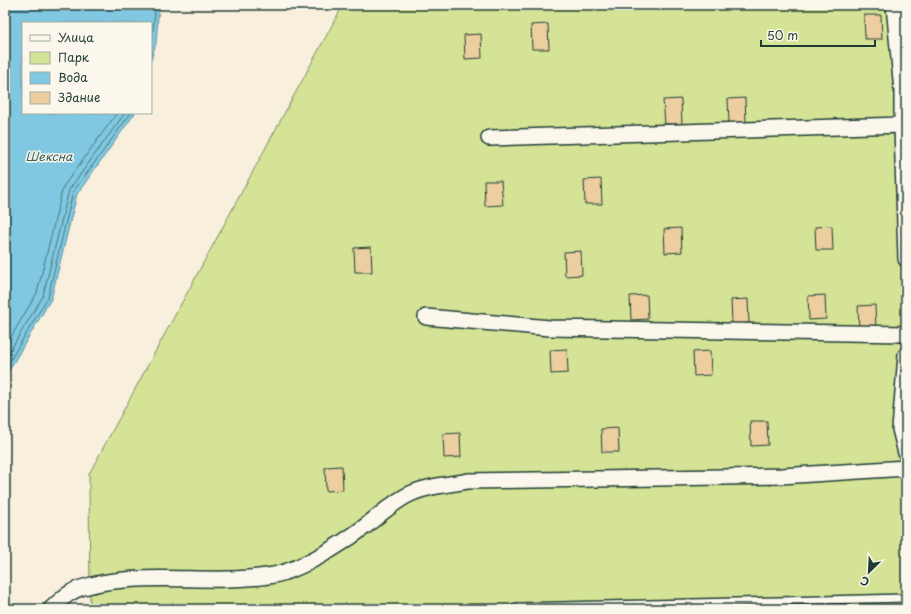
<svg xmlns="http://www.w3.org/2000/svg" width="911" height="614" font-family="'Playpen Sans',sans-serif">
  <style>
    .green { fill: #d4e396; stroke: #7a9065 }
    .water { fill: #80c8e1; stroke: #59909c }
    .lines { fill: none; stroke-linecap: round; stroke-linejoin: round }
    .shore { stroke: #467579; stroke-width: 1 }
    .building { fill: #edce9f; stroke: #1f3d34 }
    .service-casing { stroke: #1f3d34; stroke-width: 10 }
    .minor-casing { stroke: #1f3d34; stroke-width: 18 }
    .service { stroke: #fbf7ec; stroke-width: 7 }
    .minor { stroke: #fbf7ec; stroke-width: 15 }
    .labels { text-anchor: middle; stroke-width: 3; stroke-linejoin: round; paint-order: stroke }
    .water-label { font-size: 12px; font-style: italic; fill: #37605f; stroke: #fbf7ec }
  </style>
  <rect width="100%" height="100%" fill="#f8efdd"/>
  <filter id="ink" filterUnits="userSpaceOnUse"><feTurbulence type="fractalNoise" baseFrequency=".025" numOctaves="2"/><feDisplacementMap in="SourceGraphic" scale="8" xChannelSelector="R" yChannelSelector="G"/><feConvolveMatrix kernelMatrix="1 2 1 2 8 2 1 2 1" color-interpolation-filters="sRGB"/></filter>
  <g filter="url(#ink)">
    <path class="green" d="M 343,5 L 906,5 L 906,609 L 90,609 L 89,474 Z"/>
    <path class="water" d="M 5,5 L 159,5 L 156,43 L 151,60 L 151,23 L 23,23 L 23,113 L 135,113 L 77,194 L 51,299 L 5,377 Z"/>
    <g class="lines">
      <path class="shore" d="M 151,46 L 156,5
        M 5,347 L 37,293 L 63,187 L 117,113
        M 5,359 L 43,296 L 69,190 L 125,113
        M 5,369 L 48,297 L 73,192 L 131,113"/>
    </g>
    <path class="building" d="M 864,15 L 881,15 L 882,39 L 865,39 Z
      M 548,24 L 549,49 L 532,49 L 531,25 Z
      M 481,34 L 482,58 L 465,59 L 464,35 Z
      M 745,98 L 746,123 L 729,123 L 728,99 Z
      M 681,99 L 682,124 L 665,124 L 663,100 Z
      M 601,179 L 602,204 L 585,204 L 584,180 Z
      M 484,181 L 501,181 L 503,205 L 485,206 Z
      M 832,226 L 833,250 L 816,250 L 815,227 Z
      M 681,228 L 682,252 L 665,253 L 664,229 Z
      M 371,247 L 372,272 L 355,272 L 354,248 Z
      M 581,251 L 582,275 L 565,276 L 564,252 Z
      M 647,295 L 648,319 L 631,320 L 630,296 Z
      M 825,295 L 826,319 L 809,320 L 808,296 Z
      M 748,299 L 749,323 L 732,324 L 731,300 Z
      M 875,305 L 876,329 L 859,330 L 858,306 Z
      M 567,349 L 568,373 L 551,374 L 550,350 Z
      M 710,351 L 711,375 L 694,376 L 693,352 Z
      M 750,421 L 767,421 L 768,445 L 751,446 Z
      M 618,428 L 619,452 L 602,452 L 601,429 Z
      M 460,433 L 461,457 L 444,458 L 443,434 Z
      M 342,466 L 343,490 L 326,491 L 325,467 Z"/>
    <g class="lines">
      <defs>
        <path id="service" d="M 516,607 L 906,598"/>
        <path id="minor" d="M 894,5 L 902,91 L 902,125 L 906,259
          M 489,138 L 902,125
          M 426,317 L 550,328 L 906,334
          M 906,355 L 900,429 L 906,453
          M 51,609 C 57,604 63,597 70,593 C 79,587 91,585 101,583 C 156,573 213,584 268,576 C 299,572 342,544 367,525 C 379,515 392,504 406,496 C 424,486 447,485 468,481 L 781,476 L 906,468"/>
      </defs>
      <use href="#service" class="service-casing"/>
      <use href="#minor" class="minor-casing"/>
      <use href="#service" class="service"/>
      <use href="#minor" class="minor"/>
    </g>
  </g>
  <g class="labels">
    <g class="water-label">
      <text x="49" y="161">Шексна</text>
    </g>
  </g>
  <rect width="911" height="614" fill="none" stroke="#fbf7ec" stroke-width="20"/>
  <rect x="10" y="10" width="891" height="594" fill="none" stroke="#1f3d34" stroke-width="1.5" filter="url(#ink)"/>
  <rect x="22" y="22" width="130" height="92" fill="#fbf7ec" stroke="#a3ada2"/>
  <rect x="30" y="35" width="20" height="6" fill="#fbf7ec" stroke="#a3ada2"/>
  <text x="58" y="42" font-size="12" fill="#1f3d34">Улица</text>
  <rect x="30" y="52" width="20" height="12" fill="#d4e396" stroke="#a3ada2"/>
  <text x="58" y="62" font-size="12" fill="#1f3d34">Парк</text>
  <rect x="30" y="72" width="20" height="12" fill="#80c8e1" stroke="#a3ada2"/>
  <text x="58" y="82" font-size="12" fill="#1f3d34">Вода</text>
  <rect x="30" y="92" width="20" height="12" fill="#edce9f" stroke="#a3ada2"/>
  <text x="58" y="102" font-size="12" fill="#1f3d34">Здание</text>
  <g transform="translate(869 572) rotate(204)" stroke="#fbf7ec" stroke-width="3" paint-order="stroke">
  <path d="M0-3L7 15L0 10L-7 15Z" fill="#1f3d34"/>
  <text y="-6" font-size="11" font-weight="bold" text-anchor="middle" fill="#1f3d34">С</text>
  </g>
  <path d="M761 40v6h114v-6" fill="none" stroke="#1f3d34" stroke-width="2"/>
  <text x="767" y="40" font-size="12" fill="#1f3d34" stroke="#fbf7ec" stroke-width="3" paint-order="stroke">50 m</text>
</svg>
